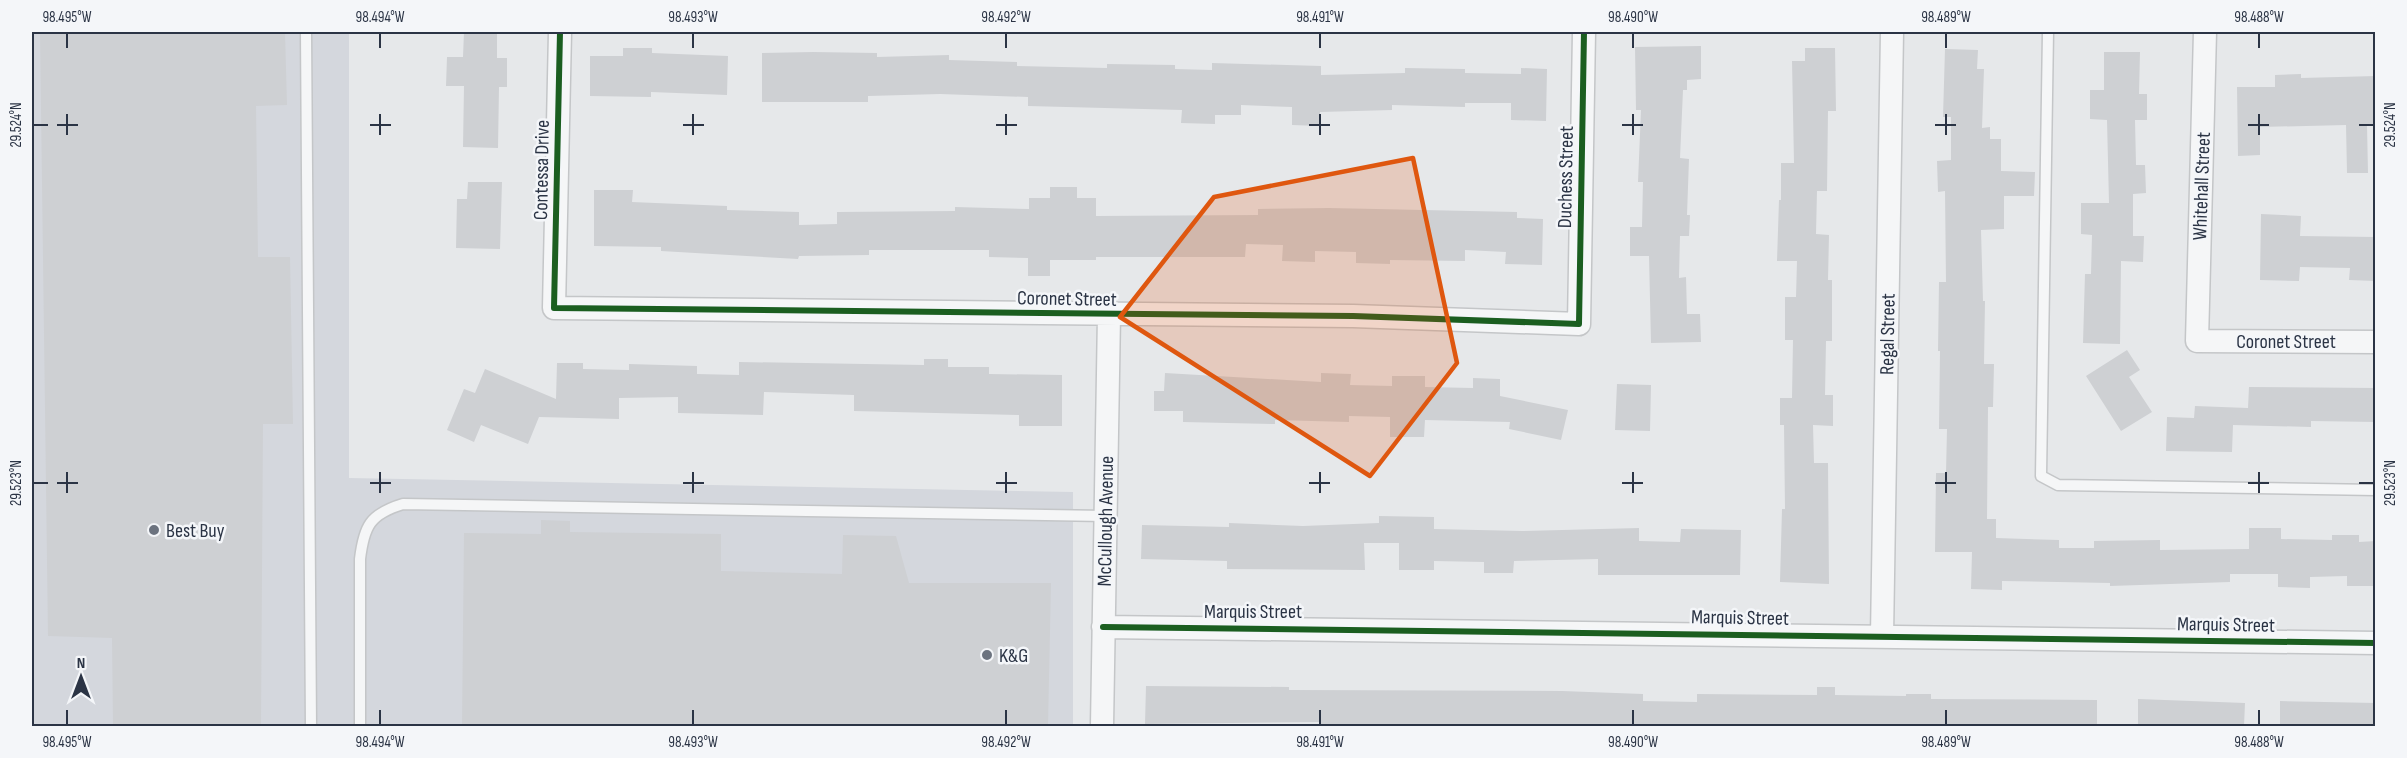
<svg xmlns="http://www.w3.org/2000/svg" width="2407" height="758" font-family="'Sofia Sans Condensed',sans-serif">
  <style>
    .built { fill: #d4d7dd }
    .building { fill: #ced0d3 }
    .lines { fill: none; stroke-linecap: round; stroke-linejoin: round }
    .lane-casing { stroke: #c4c6c8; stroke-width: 13 }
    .street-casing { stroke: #c4c6c8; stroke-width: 25 }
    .lane { stroke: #f5f6f7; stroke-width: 10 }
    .street { stroke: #f5f6f7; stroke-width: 22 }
    .cycleway-casing { stroke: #f4f6f9; stroke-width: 10 }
    .cycleway { stroke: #1b5e20; stroke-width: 6 }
    .marked { fill: #df570f; fill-opacity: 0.2; stroke: #df570f; stroke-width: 4.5; stroke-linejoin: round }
    .ticks { fill: none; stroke: #2b3445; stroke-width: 2 }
    .poi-dot { fill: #6c737f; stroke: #f4f6f9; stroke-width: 2 }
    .labels { text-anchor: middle; stroke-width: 5; stroke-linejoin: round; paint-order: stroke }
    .street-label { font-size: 20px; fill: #2b3445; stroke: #f4f6f9 }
    .poi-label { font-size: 20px; fill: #2b3445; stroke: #f4f6f9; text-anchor: start }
    .neatline { fill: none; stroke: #2b3445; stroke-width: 2 }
    .ticks-label { font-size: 15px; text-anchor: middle; fill: #2b3445 }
  </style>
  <rect width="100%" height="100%" fill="#e6e8ea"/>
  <path class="built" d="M 32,32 L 349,32 L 349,478 L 1073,492 L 1073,726 L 32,726 Z"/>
  <path class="building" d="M 40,32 L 285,32 L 287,105 L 256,106 L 258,257 L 290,257 L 293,424 L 263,424 L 261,726 L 113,726 L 112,638 L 48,636 Z
    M 464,32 L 497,32 L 497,58 L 507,58 L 507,87 L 499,87 L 498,148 L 463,147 L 464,86 L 446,86 L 447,57 L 463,57 Z
    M 1701,46 L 1701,79 L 1687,80 L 1687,90 L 1683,90 L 1680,158 L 1689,159 L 1687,215 L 1690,215 L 1689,236 L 1680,236 L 1679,278 L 1686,277 L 1687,314 L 1700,314 L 1701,342 L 1651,343 L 1649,256 L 1630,256 L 1630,227 L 1642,227 L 1643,182 L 1638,182 L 1641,110 L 1636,110 L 1635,47 Z
    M 623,48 L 652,48 L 652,53 L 728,56 L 727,95 L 651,92 L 651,97 L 590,96 L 590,56 L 623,56 Z
    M 1805,48 L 1835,48 L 1836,111 L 1828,111 L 1827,191 L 1817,191 L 1816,234 L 1829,235 L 1828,280 L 1832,280 L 1832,341 L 1826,341 L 1825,395 L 1833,395 L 1833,426 L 1813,425 L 1814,463 L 1828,463 L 1829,584 L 1780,582 L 1782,509 L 1785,509 L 1784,425 L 1780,425 L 1780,398 L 1792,398 L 1793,340 L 1785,340 L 1785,297 L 1796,297 L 1797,261 L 1777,261 L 1779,200 L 1781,200 L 1781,163 L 1794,163 L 1792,61 L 1805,61 Z
    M 1945,49 L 1978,50 L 1977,69 L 1984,69 L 1982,128 L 1990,127 L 1990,139 L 2001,139 L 2001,171 L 2035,172 L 2034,196 L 2004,196 L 2004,229 L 1981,230 L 1983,301 L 1985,301 L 1984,364 L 1994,364 L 1993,407 L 1988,407 L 1987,519 L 1996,519 L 1996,538 L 2059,540 L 2059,548 L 2094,548 L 2094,541 L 2160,540 L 2160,550 L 2249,549 L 2249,528 L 2281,528 L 2281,539 L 2332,540 L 2332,535 L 2359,535 L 2359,542 L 2376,541 L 2376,586 L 2347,586 L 2347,576 L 2310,577 L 2310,588 L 2278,587 L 2278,574 L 2230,574 L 2230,582 L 2110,586 L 2110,583 L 2002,581 L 2002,590 L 1971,589 L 1972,552 L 1935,552 L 1936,473 L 1946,473 L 1947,429 L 1939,429 L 1940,351 L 1938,351 L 1939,282 L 1946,282 L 1945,191 L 1938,192 L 1937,161 L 1951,160 L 1951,117 L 1943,117 Z
    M 813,52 L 877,53 L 877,57 L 949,55 L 949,60 L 1017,62 L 1017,66 L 1107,68 L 1107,64 L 1175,65 L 1175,69 L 1212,70 L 1212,63 L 1321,66 L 1321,75 L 1405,73 L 1405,68 L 1465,69 L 1465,73 L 1521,74 L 1521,68 L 1547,69 L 1546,121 L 1511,120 L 1511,103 L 1465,103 L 1465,107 L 1392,105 L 1392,110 L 1320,112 L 1320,126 L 1292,125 L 1292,107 L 1241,105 L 1241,115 L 1215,115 L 1215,124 L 1181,123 L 1182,110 L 1028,106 L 1028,97 L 940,94 L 868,96 L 868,102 L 762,102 L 762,53 Z
    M 2104,52 L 2140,52 L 2139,94 L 2147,94 L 2147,120 L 2135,120 L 2136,165 L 2145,165 L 2146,193 L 2133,194 L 2133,236 L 2144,236 L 2143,262 L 2121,261 L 2120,344 L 2083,343 L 2085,274 L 2091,274 L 2092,235 L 2081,234 L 2081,203 L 2109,203 L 2107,120 L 2090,119 L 2090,90 L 2104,90 Z
    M 2301,74 L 2301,78 L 2376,76 L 2376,124 L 2367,125 L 2368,173 L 2347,173 L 2346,125 L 2260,127 L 2260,155 L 2238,156 L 2237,87 L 2275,87 L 2275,75 Z
    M 468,182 L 502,182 L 500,249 L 456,248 L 457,199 L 467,199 Z
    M 1050,187 L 1077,187 L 1077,198 L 1096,198 L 1096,216 L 1258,215 L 1258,209 L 1329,208 L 1517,212 L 1517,218 L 1543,219 L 1542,265 L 1505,264 L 1506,252 L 1465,250 L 1465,261 L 1390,260 L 1390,264 L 1356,263 L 1356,252 L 1315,251 L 1315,262 L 1282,261 L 1283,245 L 1246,244 L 1245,257 L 1096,257 L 1096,260 L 1050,260 L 1050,276 L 1028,276 L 1028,258 L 989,257 L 989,250 L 869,250 L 869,255 L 799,256 L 798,259 L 661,251 L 661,247 L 594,246 L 594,190 L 633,190 L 632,202 L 727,206 L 727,210 L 799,212 L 799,225 L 837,224 L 837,212 L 955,211 L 955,207 L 1029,209 L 1029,198 L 1050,198 Z
    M 2261,214 L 2301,216 L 2300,236 L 2376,237 L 2376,281 L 2349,280 L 2350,268 L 2300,267 L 2299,281 L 2260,280 Z
    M 2127,350 L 2140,370 L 2129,377 L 2152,412 L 2121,431 L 2086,376 Z
    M 924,359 L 948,359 L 948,367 L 989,367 L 989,374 L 1062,375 L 1062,426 L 1019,426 L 1019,415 L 854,411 L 854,395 L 764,392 L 763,415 L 678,413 L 678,397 L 619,398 L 619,419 L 539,417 L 528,444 L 481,425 L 474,442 L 447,430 L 464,389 L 475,393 L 485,369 L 556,399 L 557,363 L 583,363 L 583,369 L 629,370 L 629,364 L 697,366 L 697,374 L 739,375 L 739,362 L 924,365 Z
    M 1165,373 L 1321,382 L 1321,373 L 1351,374 L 1350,385 L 1392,386 L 1392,376 L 1425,376 L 1425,387 L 1473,388 L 1473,378 L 1500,379 L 1500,396 L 1568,410 L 1561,440 L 1509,429 L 1510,422 L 1425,420 L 1424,437 L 1390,437 L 1390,417 L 1349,416 L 1349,422 L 1275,420 L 1275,424 L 1183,422 L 1183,411 L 1154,411 L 1154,391 L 1164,391 Z
    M 1617,384 L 1651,385 L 1650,431 L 1615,430 Z
    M 2249,387 L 2376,388 L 2376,422 L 2311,421 L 2311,427 L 2233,425 L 2232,452 L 2166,451 L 2167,417 L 2194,418 L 2195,406 L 2248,408 Z
    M 1379,516 L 1434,517 L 1434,529 L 1522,531 L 1639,528 L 1639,541 L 1680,542 L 1681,529 L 1741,530 L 1740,575 L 1598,575 L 1598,559 L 1514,561 L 1513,573 L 1484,573 L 1484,562 L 1434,561 L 1434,570 L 1399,570 L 1399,543 L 1364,543 L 1365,570 L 1227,569 L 1227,561 L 1141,559 L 1142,525 L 1229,527 L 1229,523 L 1303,526 L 1379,523 Z
    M 541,520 L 570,521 L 570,532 L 721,534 L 721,571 L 842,574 L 843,535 L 896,536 L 909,583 L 1051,583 L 1048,726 L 462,726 L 464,533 L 541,534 Z
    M 1146,686 L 1289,687 L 1289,690 L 1562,691 L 1643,694 L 1643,701 L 1697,702 L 1697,694 L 1817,695 L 1817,687 L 1835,687 L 1835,695 L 1906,696 L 1906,694 L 1931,694 L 1931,699 L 2097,700 L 2097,726 L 1446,726 L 1408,724 L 1408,726 L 1320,726 L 1320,722 L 1145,724 Z
    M 2138,699 L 2245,703 L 2244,726 L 2138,726 Z
    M 2280,701 L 2376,703 L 2376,726 L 2280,726 Z"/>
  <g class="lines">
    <defs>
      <path id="lane" d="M 306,32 L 311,726
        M 2048,32 L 2041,476 L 2058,485 L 2376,490
        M 360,726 L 360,559 C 364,526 370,514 403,504 L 1105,516"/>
      <path id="street" d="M 560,32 L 554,308 L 1353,316 L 1579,324 L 1584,32
        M 2205,32 L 2197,341 L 2376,342
        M 1103,627 L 2376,643
        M 1882,636 L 1892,32
        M 1102,726 L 1109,315"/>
    </defs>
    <use href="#lane" class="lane-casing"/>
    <use href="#street" class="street-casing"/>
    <use href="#lane" class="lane"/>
    <use href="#street" class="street"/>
    <defs>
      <path id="cycleway" d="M 560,32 L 554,308 L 1353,316 L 1579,324 L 1584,32
        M 1103,627 L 2376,643"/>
    </defs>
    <use href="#cycleway" class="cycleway-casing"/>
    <use href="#cycleway" class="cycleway"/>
  </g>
  <path class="marked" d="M 1413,158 L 1457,363 L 1370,476 L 1120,317 L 1214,197 Z"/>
  <path class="ticks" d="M 67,33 L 67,48M 380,33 L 380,48M 693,33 L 693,48M 1006,33 L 1006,48M 1320,33 L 1320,48M 1633,33 L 1633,48M 1946,33 L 1946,48M 2259,33 L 2259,48M 67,114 L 67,135M 380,114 L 380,135M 693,114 L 693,135M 1006,114 L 1006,135M 1320,114 L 1320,135M 1633,114 L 1633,135M 1946,114 L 1946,135M 2259,114 L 2259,135M 33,125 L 48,125M 57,125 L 78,125M 370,125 L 391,125M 683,125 L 704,125M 996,125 L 1017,125M 1309,125 L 1330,125M 1622,125 L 1643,125M 1935,125 L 1956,125M 2248,125 L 2269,125M 2359,125 L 2374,125M 67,472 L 67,493M 380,472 L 380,493M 693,472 L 693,493M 1006,472 L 1006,493M 1320,472 L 1320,493M 1633,472 L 1633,493M 1946,472 L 1946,493M 2259,472 L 2259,493M 33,483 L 48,483M 57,483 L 78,483M 370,483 L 391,483M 683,483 L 704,483M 996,483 L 1017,483M 1309,483 L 1330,483M 1622,483 L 1643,483M 1935,483 L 1956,483M 2248,483 L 2269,483M 2359,483 L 2374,483M 67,710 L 67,725M 380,710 L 380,725M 693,710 L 693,725M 1006,710 L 1006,725M 1320,710 L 1320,725M 1633,710 L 1633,725M 1946,710 L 1946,725M 2259,710 L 2259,725"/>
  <g class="poi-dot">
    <circle cx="154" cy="530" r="6"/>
    <circle cx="987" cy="655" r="6"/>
  </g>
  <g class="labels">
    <g class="street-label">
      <text transform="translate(541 170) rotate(-89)" y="7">Contessa Drive</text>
      <text transform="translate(1565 177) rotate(-89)" y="7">Duchess Street</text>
      <text transform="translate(2201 186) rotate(-88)" y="7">Whitehall Street</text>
      <text transform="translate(1067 298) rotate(1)" y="7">Coronet Street</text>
      <text transform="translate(1887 334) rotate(-89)" y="7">Regal Street</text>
      <text x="2286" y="348">Coronet Street</text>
      <text transform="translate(1105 521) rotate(-89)" y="7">McCullough Avenue</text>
      <text x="1253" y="618">Marquis Street</text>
      <text transform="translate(1740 617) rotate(1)" y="7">Marquis Street</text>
      <text transform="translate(2226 624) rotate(1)" y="7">Marquis Street</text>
    </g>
    <g class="poi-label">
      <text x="166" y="537">Best Buy</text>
      <text x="999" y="662">K&amp;G</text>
    </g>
  </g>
  <rect width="2407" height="758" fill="none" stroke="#f4f6f9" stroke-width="66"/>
  <g transform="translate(81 677)" stroke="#f4f6f9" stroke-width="4.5" paint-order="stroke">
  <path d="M0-4.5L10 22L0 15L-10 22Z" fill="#2b3445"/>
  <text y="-9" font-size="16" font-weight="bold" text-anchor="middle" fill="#2b3445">N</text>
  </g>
  <rect x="33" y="33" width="2341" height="692" class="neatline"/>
  <g class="ticks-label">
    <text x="67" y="22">98.495°W</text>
    <text x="380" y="22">98.494°W</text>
    <text x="693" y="22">98.493°W</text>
    <text x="1006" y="22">98.492°W</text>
    <text x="1320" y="22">98.491°W</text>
    <text x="1633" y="22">98.490°W</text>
    <text x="1946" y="22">98.489°W</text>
    <text x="2259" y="22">98.488°W</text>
    <text transform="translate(16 125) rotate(-90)" y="5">29.524°N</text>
    <text transform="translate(2390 125) rotate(-90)" y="5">29.524°N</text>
    <text transform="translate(16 483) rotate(-90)" y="5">29.523°N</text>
    <text transform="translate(2390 483) rotate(-90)" y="5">29.523°N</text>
    <text x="67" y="747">98.495°W</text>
    <text x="380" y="747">98.494°W</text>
    <text x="693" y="747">98.493°W</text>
    <text x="1006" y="747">98.492°W</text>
    <text x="1320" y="747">98.491°W</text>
    <text x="1633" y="747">98.490°W</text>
    <text x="1946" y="747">98.489°W</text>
    <text x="2259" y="747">98.488°W</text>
  </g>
</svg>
